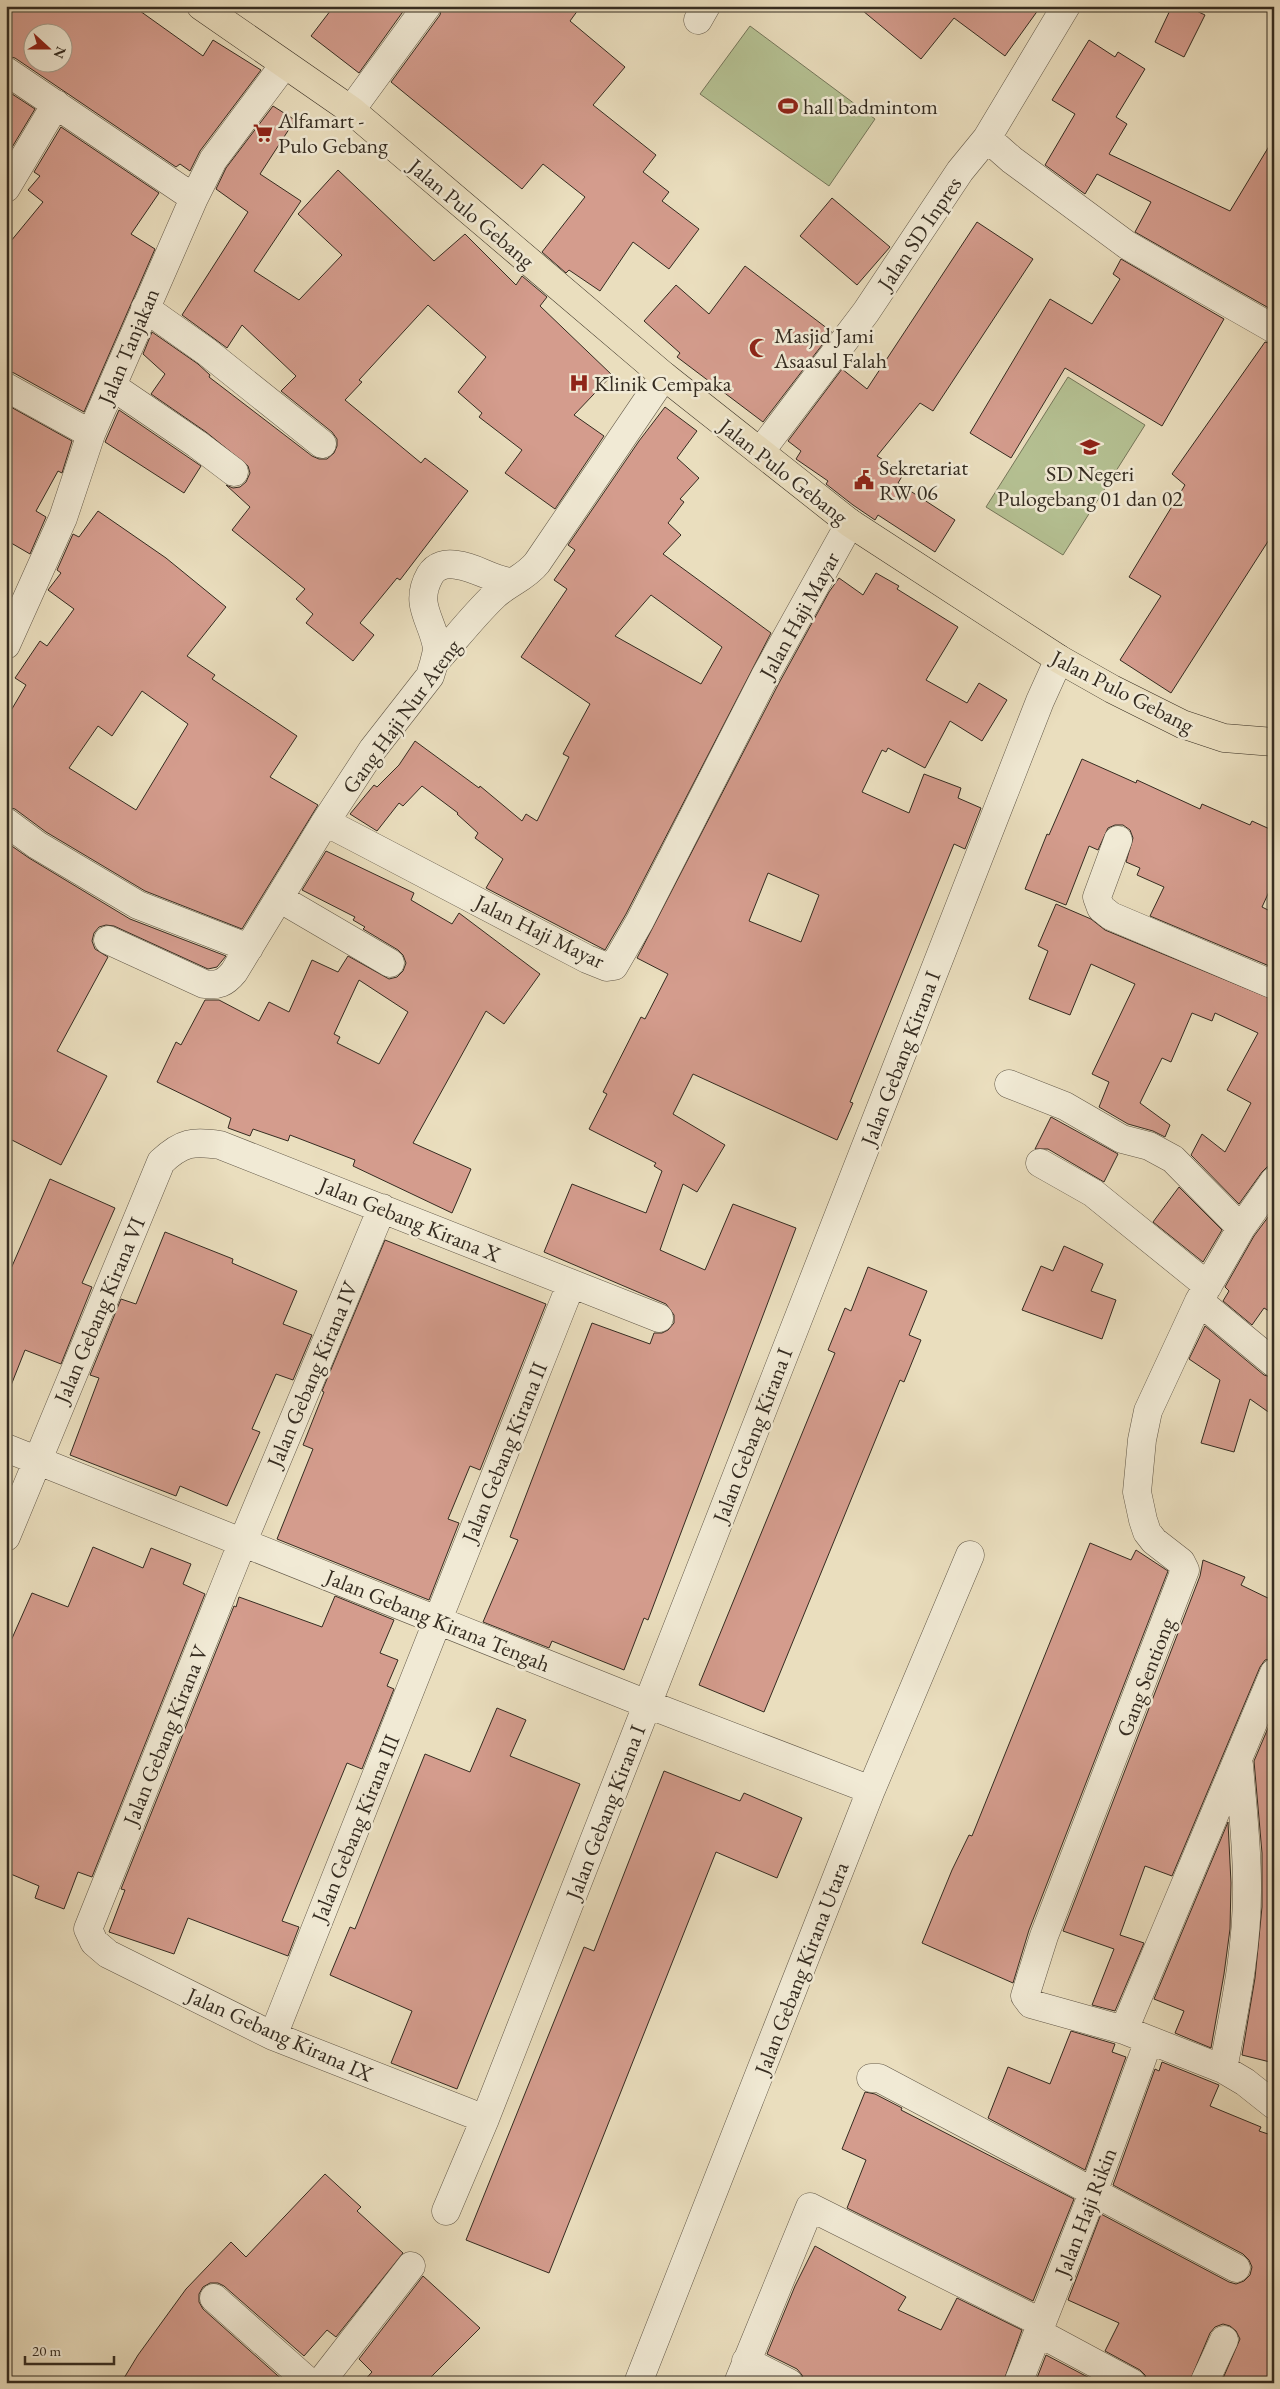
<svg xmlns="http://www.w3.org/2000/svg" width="1280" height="2389" font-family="'EB Garamond',serif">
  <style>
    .green { fill: #b5c193; stroke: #75765a }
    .building { fill: #d49c8d; stroke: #352c21; fill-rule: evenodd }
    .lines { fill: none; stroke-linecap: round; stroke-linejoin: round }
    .street-casing { stroke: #625848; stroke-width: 29 }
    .primary-casing { stroke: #352c21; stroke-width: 29 }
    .street { stroke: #f1ead5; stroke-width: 28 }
    .primary { stroke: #eadebe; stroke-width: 28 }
    .labels { text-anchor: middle; stroke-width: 5; stroke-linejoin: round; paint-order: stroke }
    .poi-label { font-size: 22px; fill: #352c21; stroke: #f1ead5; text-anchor: start }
    .street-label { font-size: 22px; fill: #352c21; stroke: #f1ead5 }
  </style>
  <rect width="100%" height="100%" fill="#eadebe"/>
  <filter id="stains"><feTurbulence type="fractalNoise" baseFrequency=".004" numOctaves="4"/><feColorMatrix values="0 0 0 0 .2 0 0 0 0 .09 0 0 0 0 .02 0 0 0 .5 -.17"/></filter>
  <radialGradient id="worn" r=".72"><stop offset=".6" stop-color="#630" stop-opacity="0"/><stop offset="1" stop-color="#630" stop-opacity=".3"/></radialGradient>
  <path class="green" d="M 750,26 L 875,119 L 829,186 L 700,94 Z
    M 1068,377 L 1145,425 L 1063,555 L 986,507 Z"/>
  <path class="building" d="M 15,6 L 133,6 L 203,56 L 213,40 L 261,70 L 200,151 L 190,171 L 180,164 L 176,167 L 15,58 L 6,56 L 6,19 ZM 32,32 L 62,32 L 62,62 L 32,62 Z
    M 334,6 L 407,6 L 359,73 L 311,36 Z
    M 442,6 L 581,6 L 570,21 L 625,67 L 593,105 L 656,155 L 643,172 L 669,192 L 662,201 L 699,229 L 669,269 L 633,242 L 600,291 L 569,270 L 566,273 L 542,252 L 585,197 L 543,164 L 522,189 L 391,82 L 440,15 Z
    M 857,6 L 1041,6 L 1005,56 L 954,18 L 921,59 Z
    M 1172,6 L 1186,6 L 1205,15 L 1184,57 L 1155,42 Z
    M 1089,40 L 1115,57 L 1118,52 L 1145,69 L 1116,117 L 1127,124 L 1109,154 L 1230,211 L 1274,138 L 1274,311 L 1135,232 L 1151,202 L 1097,174 L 1085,194 L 1045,165 L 1075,114 L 1052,100 Z
    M 6,90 L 35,109 L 8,154 L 6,153 Z
    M 273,106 L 295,120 L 260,174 L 301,201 L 254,271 L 299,300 L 342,255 L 298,214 L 338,170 L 434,261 L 465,234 L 516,285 L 522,276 L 547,297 L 540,306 L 612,375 L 574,415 L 604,436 L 555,509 L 505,473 L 522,450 L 479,417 L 482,413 L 458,392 L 486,357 L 428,305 L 359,380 L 362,382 L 345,400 L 421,463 L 425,458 L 468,491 L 400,580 L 397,578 L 360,623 L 374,635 L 353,661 L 306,623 L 313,614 L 296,599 L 305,589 L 232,530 L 250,507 L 226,485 L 233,488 L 240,487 L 246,482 L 250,473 L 248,466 L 206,432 L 151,394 L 165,374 L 143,354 L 152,332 L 198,364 L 210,375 L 209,377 L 312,456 L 319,459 L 327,459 L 334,453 L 337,446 L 337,439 L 332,432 L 281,391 L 296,376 L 242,325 L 227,348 L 182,315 L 248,212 L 216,189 L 226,168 Z
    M 61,127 L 159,193 L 131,234 L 155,249 L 84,412 L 14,373 L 6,371 L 6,247 L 43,202 L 28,190 L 40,176 L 34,172 Z
    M 832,198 L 890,247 L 857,285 L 800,236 Z
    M 977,222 L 1033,259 L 933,411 L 920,403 L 877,456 L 904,473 L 898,483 L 955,520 L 935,552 L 878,515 L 875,520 L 853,505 L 826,484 L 828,481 L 796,459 L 801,451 L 788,441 L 842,369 L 867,389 Z
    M 1121,259 L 1224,319 L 1162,426 L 1065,368 L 1011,458 L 970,433 L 1050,299 L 1092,324 L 1120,279 L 1113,274 Z
    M 745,266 L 832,332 L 763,422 L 677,357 L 680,353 L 644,321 L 676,285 L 709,314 Z
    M 1265,342 L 1274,345 L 1274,532 L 1171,693 L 1120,660 L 1161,596 L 1129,577 L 1185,485 L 1172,474 Z
    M 9,406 L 72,441 L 62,473 L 58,471 L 36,511 L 46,517 L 30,554 L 6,540 L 6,411 Z
    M 665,407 L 697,431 L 677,458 L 699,478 L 680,499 L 684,502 L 668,523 L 681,535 L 663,554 L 771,633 L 626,914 L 605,950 L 486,888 L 503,859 L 475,838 L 478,833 L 457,814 L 458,813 L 422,786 L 403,806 L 399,803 L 377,831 L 350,814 L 374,785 L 377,787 L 399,765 L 415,741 L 479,788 L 480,786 L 522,821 L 526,814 L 537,821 L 569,757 L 563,754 L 590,704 L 521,657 L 567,589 L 554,580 L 575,550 L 568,545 L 639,441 ZM 651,595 L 722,647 L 701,684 L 615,636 Z
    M 119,410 L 201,466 L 184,493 L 105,442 Z
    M 98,511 L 166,558 L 226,607 L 187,656 L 215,675 L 212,679 L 297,736 L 270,777 L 318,805 L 242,929 L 145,891 L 46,832 L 15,809 L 6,807 L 6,719 L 26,685 L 15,678 L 40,641 L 47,646 L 74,609 L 48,590 L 61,573 L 57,570 L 73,534 L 79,537 ZM 142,691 L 188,724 L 136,810 L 69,768 L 98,726 L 112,736 Z
    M 876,573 L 899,586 L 897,589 L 958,627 L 926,680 L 967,703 L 979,683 L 1007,700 L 982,741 L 950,721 L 925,768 L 888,748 L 886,752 L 882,750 L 862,792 L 909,813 L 924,774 L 961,788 L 958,798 L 981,808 L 965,849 L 954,844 L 850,1102 L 853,1103 L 837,1140 L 693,1074 L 673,1114 L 725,1145 L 697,1192 L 683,1184 L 660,1250 L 705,1270 L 733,1204 L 796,1228 L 648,1620 L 644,1618 L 624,1670 L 552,1641 L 549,1648 L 483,1622 L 518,1540 L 510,1537 L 592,1323 L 650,1344 L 654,1333 L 662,1333 L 668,1330 L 674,1323 L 674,1315 L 666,1304 L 544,1252 L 572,1184 L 646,1213 L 662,1171 L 654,1166 L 656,1163 L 589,1129 L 607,1094 L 603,1092 L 641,1017 L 645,1019 L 668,974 L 637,958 L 779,683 L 829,592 L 839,578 L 863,595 ZM 768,873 L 819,895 L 801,942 L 749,921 Z
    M 1082,759 L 1136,783 L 1137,780 L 1200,809 L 1202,804 L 1250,825 L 1252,821 L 1274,831 L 1274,881 L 1262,907 L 1274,913 L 1274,968 L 1150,916 L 1164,887 L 1137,875 L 1140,868 L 1126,862 L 1133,838 L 1130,830 L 1123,825 L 1115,825 L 1108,828 L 1098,850 L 1089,846 L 1066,905 L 1025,889 L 1047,834 L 1049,835 Z
    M 6,842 L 29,858 L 130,919 L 226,956 L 217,967 L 208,969 L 114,926 L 106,925 L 99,927 L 94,933 L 92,941 L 95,949 L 108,957 L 57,1051 L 107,1076 L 61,1165 L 6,1137 Z
    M 326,851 L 414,893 L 411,900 L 452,924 L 459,913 L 540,974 L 504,1024 L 486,1011 L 413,1143 L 471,1169 L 452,1213 L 353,1166 L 355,1160 L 290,1135 L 288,1141 L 253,1129 L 250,1136 L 228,1128 L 231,1118 L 157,1082 L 176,1042 L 181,1045 L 205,1000 L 219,1000 L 259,1021 L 269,1002 L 289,1012 L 312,960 L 338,972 L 348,956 L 389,979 L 397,977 L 403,971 L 406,963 L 403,955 L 398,950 L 363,929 L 365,927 L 353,920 L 355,917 L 302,890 ZM 359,980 L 408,1012 L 379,1064 L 337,1043 L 340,1037 L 334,1034 Z
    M 1056,904 L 1091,919 L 1105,930 L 1274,1000 L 1274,1166 L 1267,1167 L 1262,1172 L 1239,1204 L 1191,1155 L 1202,1134 L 1225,1152 L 1251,1103 L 1227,1090 L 1258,1033 L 1215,1013 L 1212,1021 L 1192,1013 L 1171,1062 L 1162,1058 L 1140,1103 L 1170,1125 L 1165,1137 L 1153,1131 L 1128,1124 L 1099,1107 L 1109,1082 L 1092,1074 L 1135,984 L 1091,964 L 1070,1015 L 1029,999 L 1048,951 L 1038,946 Z
    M 1051,1117 L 1118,1154 L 1104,1182 L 1048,1149 L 1035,1149 Z
    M 50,1179 L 115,1208 L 82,1283 L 92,1287 L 61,1364 L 25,1350 L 8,1393 L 6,1392 L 6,1280 Z
    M 1179,1187 L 1222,1230 L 1203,1262 L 1153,1222 Z
    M 1274,1209 L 1274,1314 L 1264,1308 L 1252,1325 L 1223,1301 L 1229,1291 L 1225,1287 L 1254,1236 Z
    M 165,1232 L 233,1259 L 232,1263 L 297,1291 L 283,1324 L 312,1335 L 293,1380 L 276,1374 L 252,1429 L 260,1432 L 227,1506 L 180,1486 L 176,1496 L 70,1455 L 99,1378 L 90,1375 L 121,1299 L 136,1304 Z
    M 385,1240 L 546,1304 L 480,1470 L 470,1466 L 448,1519 L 459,1523 L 429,1600 L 277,1539 L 313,1449 L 303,1445 L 324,1392 L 322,1391 Z
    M 1064,1246 L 1103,1264 L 1091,1291 L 1116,1300 L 1102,1339 L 1022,1310 L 1041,1266 L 1053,1271 Z
    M 868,1267 L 927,1291 L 909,1335 L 921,1340 L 904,1382 L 900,1380 L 764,1712 L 699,1685 L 835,1353 L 828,1350 L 845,1308 L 851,1311 Z
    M 1205,1326 L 1264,1375 L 1274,1378 L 1274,1416 L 1250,1399 L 1234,1452 L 1201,1443 L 1220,1380 L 1189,1359 Z
    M 1090,1543 L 1131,1560 L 1136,1550 L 1168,1571 L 1029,1930 L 1013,1983 L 922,1943 L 952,1870 L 969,1835 L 972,1836 Z
    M 93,1547 L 143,1568 L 151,1548 L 191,1564 L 183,1584 L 205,1594 L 92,1877 L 78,1872 L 64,1909 L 35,1898 L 39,1886 L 6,1872 L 6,1652 L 32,1593 L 68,1607 Z
    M 1203,1560 L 1245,1577 L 1241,1585 L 1274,1601 L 1274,1658 L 1265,1660 L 1260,1667 L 1172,1876 L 1145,1866 L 1120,1935 L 1144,1943 L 1115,2011 L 1092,2005 L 1114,1949 L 1063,1931 L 1200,1576 Z
    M 335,1596 L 394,1620 L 380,1653 L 398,1660 L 387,1686 L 394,1689 L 362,1769 L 347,1763 L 282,1921 L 299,1927 L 288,1956 L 188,1918 L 174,1954 L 109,1932 L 125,1890 L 121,1889 L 234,1606 L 236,1607 L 239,1597 L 322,1627 Z
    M 497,1708 L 526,1720 L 510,1756 L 580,1784 L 457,2089 L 391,2063 L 412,2011 L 330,1975 L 350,1927 L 355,1929 L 425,1754 L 470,1772 Z
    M 1274,1714 L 1274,2063 L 1242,2055 L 1255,1978 L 1262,1907 L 1262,1853 L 1254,1761 Z
    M 664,1771 L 740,1801 L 744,1793 L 802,1818 L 777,1878 L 716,1852 L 549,2273 L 466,2240 L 584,1947 L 594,1951 Z
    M 1228,1822 L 1231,1883 L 1230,1929 L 1224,1974 L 1211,2048 L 1175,2033 L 1184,2011 L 1154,1999 Z
    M 1071,2031 L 1115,2044 L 1112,2052 L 1126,2057 L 1085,2170 L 988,2118 L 1008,2067 L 1050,2084 Z
    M 1162,2062 L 1219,2085 L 1210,2106 L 1261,2127 L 1259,2131 L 1274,2136 L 1274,2383 L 1221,2383 L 1240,2339 L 1236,2331 L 1230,2326 L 1223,2324 L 1215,2327 L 1210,2333 L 1189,2383 L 1148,2383 L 1145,2375 L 1140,2370 L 1105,2351 L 1119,2323 L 1068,2300 L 1101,2214 L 1229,2282 L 1236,2284 L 1244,2281 L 1250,2275 L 1252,2267 L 1249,2260 L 1243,2254 L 1113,2185 L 1155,2069 L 1159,2071 Z
    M 865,2092 L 875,2094 L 902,2108 L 901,2110 L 1074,2199 L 1033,2301 L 847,2208 L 866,2160 L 842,2149 Z
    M 325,2174 L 361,2207 L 357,2211 L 403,2253 L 336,2337 L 327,2330 L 304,2356 L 224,2286 L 218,2283 L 210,2283 L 203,2287 L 199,2294 L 199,2302 L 203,2309 L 286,2383 L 121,2383 L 138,2355 L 186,2289 L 231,2242 L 246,2257 Z
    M 815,2246 L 906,2297 L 898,2310 L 941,2330 L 957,2298 L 1022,2330 L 1003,2383 L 805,2383 L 802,2375 L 797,2369 L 767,2354 L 795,2286 Z
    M 423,2276 L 480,2328 L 425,2383 L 362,2383 L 372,2372 L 359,2359 Z
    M 1046,2355 L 1099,2383 L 1035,2383 Z"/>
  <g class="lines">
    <defs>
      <path id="street" d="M 698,20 L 706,6
        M 6,71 L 194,198
        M 351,110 L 427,6
        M 987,138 L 1012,160 L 1127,245 L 1274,329
        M 6,188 L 56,104
        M 145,308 L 207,352 L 322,444
        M 112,386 L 197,444 L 234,472
        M 6,387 L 91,434
        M 760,452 L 866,312 L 960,171 L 987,138 L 1066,6
        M 6,645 L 63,518 L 91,434 L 194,198 L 213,160 L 284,65
        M 434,663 C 435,658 437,653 437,648 C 433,620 413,605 430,575 C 436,565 446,563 457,565 C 476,567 492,580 511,582
        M 6,822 L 37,845 L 138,905 L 249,948
        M 324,824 L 373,749 L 430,676 L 434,663 C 454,641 473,616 494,596 C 508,583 525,578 537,563 L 664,376
        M 1118,840 L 1097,897 L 1101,908 L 1111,916 L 1274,985
        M 279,898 L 390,963
        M 108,940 L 204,984 C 218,986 225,983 234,972 L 324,824 L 333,826 L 360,840 L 587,959 L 607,967 L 614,966 L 640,921 L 765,676 L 850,523
        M 1009,1084 L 1065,1106 L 1122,1139 L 1149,1146 L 1173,1159 L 1241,1228
        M 1040,1163 L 1093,1193 L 1208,1286
        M 1274,1181 L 1241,1228 L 1199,1301 L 1148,1411 L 1142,1440 L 1137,1492 L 1143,1520 L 1147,1532 L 1154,1541 L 1181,1562 L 1185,1570 L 1044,1936 L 1025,1996 L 1031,2004 L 1124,2030 L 1223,2069 L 1245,2082 L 1274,2105
        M 382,1208 L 243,1541 L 88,1929 L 94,1942 L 108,1954 L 273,2036 L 485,2119
        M 1199,1301 L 1274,1363
        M 6,1448 L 647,1704 L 871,1790
        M 6,1537 L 161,1162 C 182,1142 193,1141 220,1145 L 659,1318
        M 1124,2030 L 1274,1673
        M 273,2036 L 571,1284
        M 1223,2069 C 1235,2007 1248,1946 1247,1883 C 1247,1844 1242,1804 1239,1765
        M 871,2078 L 879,2078 L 1236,2268
        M 446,2211 L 485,2119 L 1040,701 L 1059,659
        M 214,2298 L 310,2383
        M 1039,2333 L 1132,2383
        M 746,2361 L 789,2383
        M 320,2383 L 411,2266
        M 638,2383 L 871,1790 L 970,1555
        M 738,2383 L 810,2207 L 1042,2323
        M 1018,2383 L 1093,2193 L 1149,2040
        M 1204,2383 L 1224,2340"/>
      <path id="primary" d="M 201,6 L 351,110 L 664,376 L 850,523 L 1059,659 L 1112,689 L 1182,724 L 1224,738 L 1274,742"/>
    </defs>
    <use href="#street" class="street-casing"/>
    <use href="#primary" class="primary-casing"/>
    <use href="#street" class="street"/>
    <use href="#primary" class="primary"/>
  </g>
  <defs>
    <symbol id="stadium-bare" viewBox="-9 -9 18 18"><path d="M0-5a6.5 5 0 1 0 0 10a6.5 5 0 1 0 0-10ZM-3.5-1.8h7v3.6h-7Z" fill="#8f2418" stroke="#f1ead5" stroke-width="2.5" paint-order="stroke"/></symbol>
    <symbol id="supermarket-bare" viewBox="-9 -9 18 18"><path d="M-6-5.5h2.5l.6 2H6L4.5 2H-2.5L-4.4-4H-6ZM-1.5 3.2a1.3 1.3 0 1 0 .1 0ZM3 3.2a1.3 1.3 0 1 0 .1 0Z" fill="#8f2418" stroke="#f1ead5" stroke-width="2.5" paint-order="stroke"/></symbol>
    <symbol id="mosque-bare" viewBox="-9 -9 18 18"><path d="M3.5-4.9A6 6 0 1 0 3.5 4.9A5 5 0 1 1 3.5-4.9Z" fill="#8f2418" stroke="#f1ead5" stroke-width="2.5" paint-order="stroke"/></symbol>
    <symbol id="hospital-bare" viewBox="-9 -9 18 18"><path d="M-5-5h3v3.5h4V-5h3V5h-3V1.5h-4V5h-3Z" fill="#8f2418" stroke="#f1ead5" stroke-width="2.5" paint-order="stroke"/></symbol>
    <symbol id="school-bare" viewBox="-9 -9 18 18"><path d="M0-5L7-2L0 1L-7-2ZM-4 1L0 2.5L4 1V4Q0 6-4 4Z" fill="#8f2418" stroke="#f1ead5" stroke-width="2.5" paint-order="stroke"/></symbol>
    <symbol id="civic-bare" viewBox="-9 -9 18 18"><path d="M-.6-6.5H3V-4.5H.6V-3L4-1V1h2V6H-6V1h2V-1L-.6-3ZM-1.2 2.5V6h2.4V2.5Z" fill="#8f2418" stroke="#f1ead5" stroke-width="2.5" paint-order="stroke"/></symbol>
  </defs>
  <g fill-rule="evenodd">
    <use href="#stadium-bare" x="774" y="92" width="28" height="28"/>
    <use href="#supermarket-bare" x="249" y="119" width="28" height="28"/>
    <use href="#mosque-bare" x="745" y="334" width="28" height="28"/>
    <use href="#hospital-bare" x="565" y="369" width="28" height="28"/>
    <use href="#school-bare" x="1076" y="433" width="28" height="28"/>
    <use href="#civic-bare" x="850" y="466" width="28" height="28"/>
  </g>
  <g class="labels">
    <g class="poi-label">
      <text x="803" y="114">hall badmintom</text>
      <text x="278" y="128">Alfamart -<tspan x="278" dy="25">Pulo Gebang</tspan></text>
      <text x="774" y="343">Masjid Jami<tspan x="774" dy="25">Asaasul Falah</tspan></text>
      <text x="594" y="391">Klinik Cempaka</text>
      <text x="879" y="475">Sekretariat<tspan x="879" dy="25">RW 06</tspan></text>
      <text x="1090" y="481" text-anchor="middle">SD Negeri<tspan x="1090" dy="25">Pulogebang 01 dan 02</tspan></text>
    </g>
    <g class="street-label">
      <text transform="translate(472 213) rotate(40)" y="8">Jalan Pulo Gebang</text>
      <text transform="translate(919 233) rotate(-56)" y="8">Jalan SD Inpres</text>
      <text transform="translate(128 346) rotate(-67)" y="8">Jalan Tanjakan</text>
      <text transform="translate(784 471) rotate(38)" y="8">Jalan Pulo Gebang</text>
      <text transform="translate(799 615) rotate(-61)" y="8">Jalan Haji Mayar</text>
      <text transform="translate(1123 691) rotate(27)" y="8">Jalan Pulo Gebang</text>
      <text transform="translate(401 716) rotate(-54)" y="8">Gang Haji Nur Ateng</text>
      <text transform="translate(540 931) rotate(26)" y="8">Jalan Haji Mayar</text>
      <text transform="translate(900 1058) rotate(-69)" y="8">Jalan Gebang Kirana I</text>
      <text transform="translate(410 1219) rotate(22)" y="8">Jalan Gebang Kirana X</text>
      <text transform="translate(99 1310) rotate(-67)" y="8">Jalan Gebang Kirana VI</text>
      <text transform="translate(312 1374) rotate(-67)" y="8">Jalan Gebang Kirana IV</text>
      <text transform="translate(752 1435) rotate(-69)" y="8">Jalan Gebang Kirana I</text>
      <text transform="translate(504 1452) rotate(-68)" y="8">Jalan Gebang Kirana II</text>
      <text transform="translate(438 1620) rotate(22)" y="8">Jalan Gebang Kirana Tengah</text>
      <text transform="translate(1145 1677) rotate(-69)" y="8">Gang Sentiong</text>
      <text transform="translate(165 1735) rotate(-68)" y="8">Jalan Gebang Kirana V</text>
      <text transform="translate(605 1812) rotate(-69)" y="8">Jalan Gebang Kirana I</text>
      <text transform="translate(355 1828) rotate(-68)" y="8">Jalan Gebang Kirana III</text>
      <text transform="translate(801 1968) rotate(-69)" y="8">Jalan Gebang Kirana Utara</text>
      <text transform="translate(280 2034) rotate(24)" y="8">Jalan Gebang Kirana IX</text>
      <text transform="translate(1085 2212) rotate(-69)" y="8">Jalan Haji Rikin</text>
    </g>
  </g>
  <rect width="1280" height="2389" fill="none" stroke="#eadebe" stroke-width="25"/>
  <rect x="8" y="8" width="1265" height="2374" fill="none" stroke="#352c21" stroke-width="2.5"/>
  <rect x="12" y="12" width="1255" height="2364" fill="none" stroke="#352c21"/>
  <g transform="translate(48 48) rotate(111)"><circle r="24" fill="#f1ead5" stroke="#a69e8d"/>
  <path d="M0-4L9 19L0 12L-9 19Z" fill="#8f2418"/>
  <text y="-8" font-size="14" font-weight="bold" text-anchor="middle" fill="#352c21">N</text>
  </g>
  <path d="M25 2356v8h89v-8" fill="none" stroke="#352c21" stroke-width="2.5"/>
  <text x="32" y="2356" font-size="15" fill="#352c21" stroke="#f1ead5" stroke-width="4" paint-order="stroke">20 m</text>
  <rect width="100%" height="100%" filter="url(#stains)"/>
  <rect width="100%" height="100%" fill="url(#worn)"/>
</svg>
